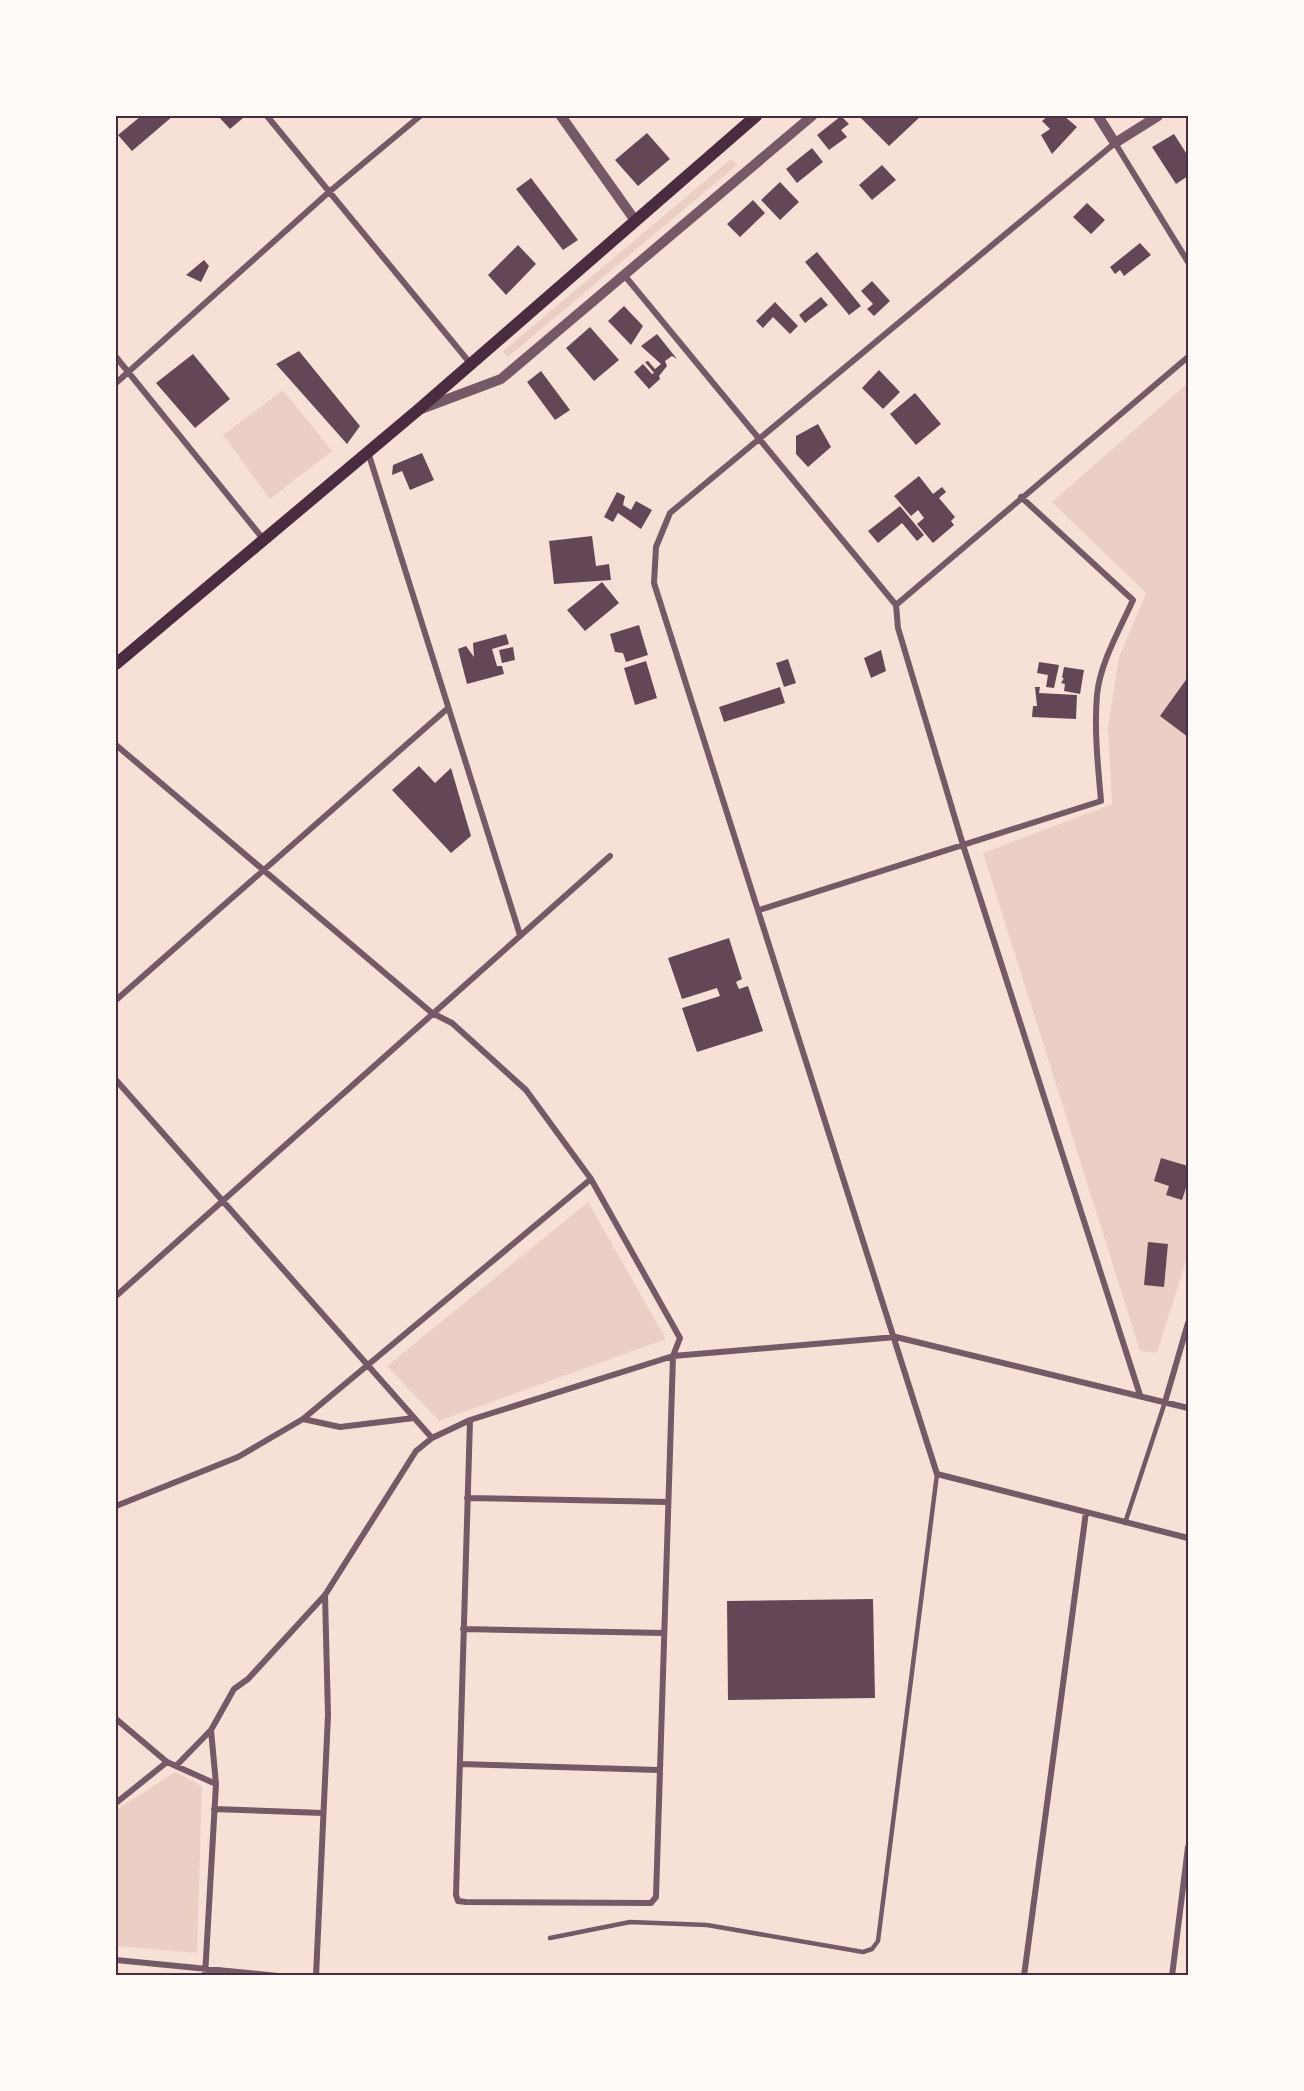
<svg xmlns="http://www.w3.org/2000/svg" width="1304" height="2091" font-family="'Source Sans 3',sans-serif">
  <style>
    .green { fill: #ebcfc5 }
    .building { fill: #644757 }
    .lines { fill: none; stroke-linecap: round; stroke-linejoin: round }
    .service { stroke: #755966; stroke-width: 4.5 }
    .minor { stroke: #755966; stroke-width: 6 }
    .tertiary { stroke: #755966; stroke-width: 10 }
    .secondary { stroke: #4a2c40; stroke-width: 12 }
    .neatline { fill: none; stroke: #4a2c40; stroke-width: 2 }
  </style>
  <rect width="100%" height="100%" fill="#f7e1d7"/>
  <path class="green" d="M 731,159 L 737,165 L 508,357 L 503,351 Z
    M 1188,383 L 1188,1254 L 1157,1353 L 1140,1351 L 983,853 L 1112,804 L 1108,728 L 1119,657 L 1146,593 L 1052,502 Z
    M 283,390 L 332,451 L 270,499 L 223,435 Z
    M 588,1202 L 666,1339 L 439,1421 L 387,1366 Z
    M 175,1772 L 202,1786 L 197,1953 L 116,1946 L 116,1810 Z"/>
  <path class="building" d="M 141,116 L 173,116 L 132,151 L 118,135 Z
    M 218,116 L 241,116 L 243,118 L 230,129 Z
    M 841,116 L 849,124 L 841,130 L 847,137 L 829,150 L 817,135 Z
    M 859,116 L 921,116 L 889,146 Z
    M 1048,116 L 1064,116 L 1077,127 L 1052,154 L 1041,135 L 1050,129 L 1042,121 Z
    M 647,133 L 670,159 L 638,186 L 615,160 Z
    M 1174,134 L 1188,156 L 1188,176 L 1176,184 L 1152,147 Z
    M 812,148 L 823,162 L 797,183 L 786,169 Z
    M 882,165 L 896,180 L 872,200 L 859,185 Z
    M 531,178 L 578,240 L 563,250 L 516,189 Z
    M 780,182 L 799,202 L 780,220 L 761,200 Z
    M 753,200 L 765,213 L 740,237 L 727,224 Z
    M 1087,203 L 1105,220 L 1091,234 L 1073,217 Z
    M 1140,243 L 1151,255 L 1124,276 L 1120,270 L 1115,274 L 1110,267 Z
    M 518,245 L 536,264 L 506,295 L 488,275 Z
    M 817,252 L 861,306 L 849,315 L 805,262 Z
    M 204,260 L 209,266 L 201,282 L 186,275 Z
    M 872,281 L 890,301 L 874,316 L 867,309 L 873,304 L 861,291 Z
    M 821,297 L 828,305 L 805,323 L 799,315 Z
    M 775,302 L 798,326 L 790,334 L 773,317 L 763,328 L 756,321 Z
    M 624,306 L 643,326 L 631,345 L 608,321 Z
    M 590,327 L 619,360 L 594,381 L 566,348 Z
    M 657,334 L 677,359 L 672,356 L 665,361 L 667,366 L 659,376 L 660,379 L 649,389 L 634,372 L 643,364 L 652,374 L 654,373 L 645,362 L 648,361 L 655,369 L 661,364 L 641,346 Z
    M 299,351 L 360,426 L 347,444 L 276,364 Z
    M 193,354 L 230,399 L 195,428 L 156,383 Z
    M 879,370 L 900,392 L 883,409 L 862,388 Z
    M 541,371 L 570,410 L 555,420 L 527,382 Z
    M 915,393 L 941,424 L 916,445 L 890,414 Z
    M 818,424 L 831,447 L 808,467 L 796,454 L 796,436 Z
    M 422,453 L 434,480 L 410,490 L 402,471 L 392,475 L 393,465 Z
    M 919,476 L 933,494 L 942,487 L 946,492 L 939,498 L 955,517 L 951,521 L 954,525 L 933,543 L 917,524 L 924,518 L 918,510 L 911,516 L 894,496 Z
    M 617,492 L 625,496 L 623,505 L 631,510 L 636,501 L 652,510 L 641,529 L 618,513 L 613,522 L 604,517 Z
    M 900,506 L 924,535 L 917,541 L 902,523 L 878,543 L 868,531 Z
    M 592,536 L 596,566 L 609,564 L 611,580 L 554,584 L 549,541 Z
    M 602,582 L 619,603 L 585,631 L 567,610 Z
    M 639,625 L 648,655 L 626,662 L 623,653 L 615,652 L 610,634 Z
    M 506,634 L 509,644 L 492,649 L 497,666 L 502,666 L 504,674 L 467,684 L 458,649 L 466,646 L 474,657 L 473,643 Z
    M 513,647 L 515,660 L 502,663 L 499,650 Z
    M 881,650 L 886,671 L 871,678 L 864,658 Z
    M 788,659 L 796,683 L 784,687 L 776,663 Z
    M 646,661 L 657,698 L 635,705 L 624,668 Z
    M 1039,662 L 1059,665 L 1054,688 L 1046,687 L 1048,675 L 1037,673 Z
    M 1064,667 L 1084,670 L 1080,694 L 1064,691 L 1065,684 L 1061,683 L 1064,678 L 1062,678 Z
    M 1188,677 L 1188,737 L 1160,716 Z
    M 780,687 L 785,703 L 724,722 L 719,707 Z
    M 1035,687 L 1040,687 L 1039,693 L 1077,695 L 1076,719 L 1032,717 L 1033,706 L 1037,706 Z
    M 419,766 L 435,783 L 451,768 L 471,836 L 451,853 L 392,790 Z
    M 729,938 L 742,979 L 736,982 L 739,989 L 748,986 L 763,1031 L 697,1052 L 682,1008 L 720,996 L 717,988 L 682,999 L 668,958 Z
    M 1161,1158 L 1188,1166 L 1188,1189 L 1186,1188 L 1182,1200 L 1166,1195 L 1169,1186 L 1154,1181 Z
    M 1148,1242 L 1168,1244 L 1164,1287 L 1144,1285 Z
    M 873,1599 L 875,1698 L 728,1700 L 727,1601 Z"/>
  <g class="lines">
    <path class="service" d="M 1125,1523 L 1165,1402
      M 550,1938 L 630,1922 L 707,1925 L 863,1952 L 872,1949 L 878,1941 L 937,1474"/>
    <path class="minor" d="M 267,116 L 470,363
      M 1188,262 L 1115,143 L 670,513 L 656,547 L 654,583 L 937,1474 L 1188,1538
      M 625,276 L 896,605
      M 116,357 L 264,540
      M 116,383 L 329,192 L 420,116
      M 368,452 L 520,935
      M 116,745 L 432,1013 L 452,1023 L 526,1090 L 591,1179 L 680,1338 L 673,1356 L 656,1897 L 651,1903 L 466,1902 L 458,1901 L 456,1895 L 470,1420
      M 759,910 L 1101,801 C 1098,766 1094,731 1097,695 C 1100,663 1120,629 1133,600 L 1021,497
      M 116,1000 L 448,708
      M 116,1080 L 432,1438
      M 116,1296 L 610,856
      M 1140,1395 L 963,845 L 898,628 L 896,605 L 1188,357
      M 1165,1402 L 1188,1323
      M 303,1419 L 340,1427 L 414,1418
      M 467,1498 L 668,1502
      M 116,1506 L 238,1457 L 303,1419 L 591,1179
      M 463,1629 L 664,1633
      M 116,1719 L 167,1762 L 216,1784
      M 460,1764 L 659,1770
      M 176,1766 L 211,1730
      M 116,1803 L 167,1762
      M 214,1809 L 323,1813
      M 116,1960 L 278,1976
      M 205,1976 L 216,1784 L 211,1730 L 234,1689 L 248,1679 L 325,1595 L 416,1451 L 432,1438 L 470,1420 L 673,1356 L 896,1337 L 1188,1408
      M 316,1976 L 328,1715 L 325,1595
      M 1024,1976 L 1086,1512
      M 1172,1976 L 1188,1847"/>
    <path class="tertiary" d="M 561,116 L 634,219
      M 1098,116 L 1115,143 L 1158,116
      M 421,409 L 501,379 L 812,116"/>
    <path class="secondary" d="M 116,664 L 418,410 L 756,116"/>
  </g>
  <rect width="1304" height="2091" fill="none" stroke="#fffaf5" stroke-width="234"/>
  <rect x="117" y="117" width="1070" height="1857" class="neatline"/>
</svg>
